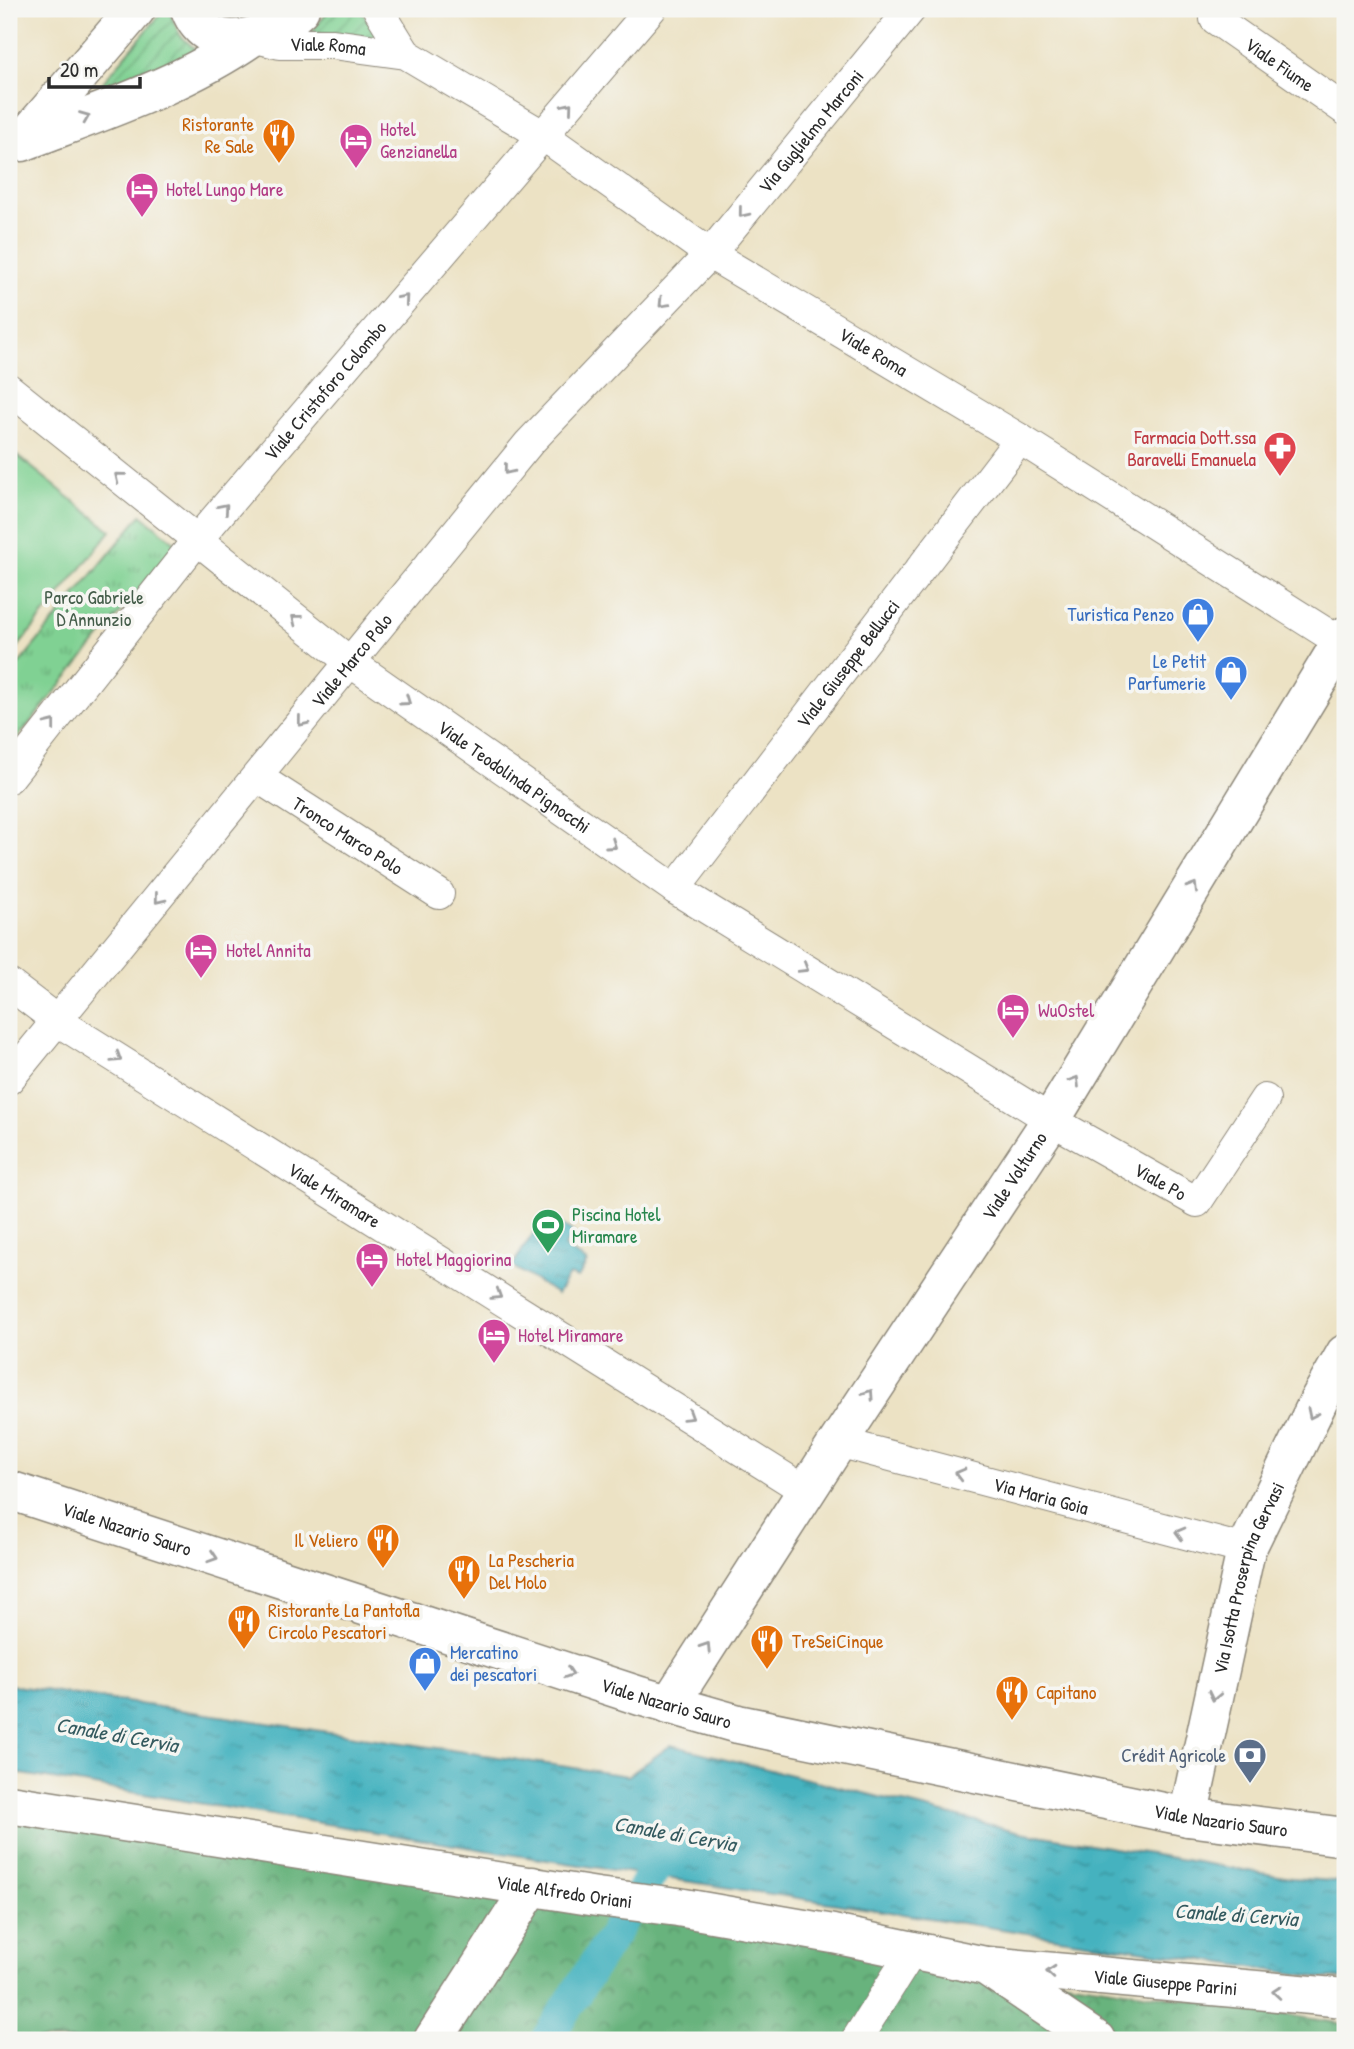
<svg xmlns="http://www.w3.org/2000/svg" width="1354" height="2049" font-family="'Patrick Hand',sans-serif">
  <style>
    .grass { fill: url(#grass-tufts); stroke: #567e5f; stroke-width: 2 }
    .forest { fill: url(#forest-crowns); stroke: #4a6f54; stroke-width: 2 }
    .garden { fill: url(#garden-furrows); stroke: #567e5f; stroke-width: 2 }
    .pitch { fill: #80d193; stroke: #567e5f; stroke-width: 2 }
    .water { fill: url(#water-ripples); stroke: #386e75; stroke-width: 2 }
    .lines { fill: none; stroke-linecap: round; stroke-linejoin: round }
    .canal { stroke: #44b2bf; stroke-width: 32 }
    .street-casing { stroke: #8c8678; stroke-width: 32 }
    .secondary-casing { stroke: #8c8678; stroke-width: 41 }
    .street { stroke: #fff; stroke-width: 30 }
    .secondary { stroke: #fff; stroke-width: 38 }
    .oneway { stroke: #a0a0a0 }
    .labels { text-anchor: middle; stroke-width: 7; stroke-linejoin: round; paint-order: stroke }
    .street-label { font-size: 19px; fill: #2b2b2b; stroke: #f6f6f2 }
    .food-label { font-size: 19px; fill: #c56008; stroke: #f6f6f2; text-anchor: start }
    .hotel-label { font-size: 19px; fill: #b23c85; stroke: #f6f6f2; text-anchor: start }
    .health-label { font-size: 19px; fill: #be3a42; stroke: #f6f6f2; text-anchor: end }
    .park-label { font-size: 19px; fill: #445d4a; stroke: #f6f6f2 }
    .shop-label { font-size: 19px; fill: #366cbe; stroke: #f6f6f2; text-anchor: end }
    .leisure-label { font-size: 19px; fill: #27864d; stroke: #f6f6f2; text-anchor: start }
    .service-label { font-size: 19px; fill: #4e5e75; stroke: #f6f6f2; text-anchor: end }
    .water-label { font-size: 21px; font-style: italic; fill: #345a5f; stroke: #f6f6f2 }
  </style>
  <defs>
    <pattern id="grass-tufts" width="24" height="20" patternUnits="userSpaceOnUse" patternTransform="scale(1.75)"><rect width="24" height="20" fill="#80d193"/><path d="M3 7l-1-3M5 7V3M7 7l1-3M15 17l-1-3M17 17v-4M19 17l1-3" fill="none" stroke="#69aa78"/></pattern>
    <pattern id="forest-crowns" width="20" height="18" patternUnits="userSpaceOnUse" patternTransform="scale(1.75)"><rect width="20" height="18" fill="#68b37d"/><path d="M2 6a3 3 0 1 1 6 0M12 15a3 3 0 1 1 6 0" fill="none" stroke="#569267"/></pattern>
    <pattern id="garden-furrows" width="10" height="10" patternUnits="userSpaceOnUse" patternTransform="scale(1.75)"><rect width="10" height="10" fill="#80d193"/><path d="M-1 1l2-2M0 10L10 0M9 11l2-2" fill="none" stroke="#69aa78"/></pattern>
    <pattern id="water-ripples" width="26" height="14" patternUnits="userSpaceOnUse" patternTransform="scale(1.75)"><rect width="26" height="14" fill="#44b2bf"/><path d="M2 4q2-2 4 0t4 0M15 11q2-2 4 0t4 0" fill="none" stroke="#39919b"/></pattern>
  </defs>
  <rect width="100%" height="100%" fill="#f6f6f2"/>
  <filter id="ink" filterUnits="userSpaceOnUse"><feTurbulence type="fractalNoise" baseFrequency=".0143" numOctaves="2"/><feDisplacementMap in="SourceGraphic" scale="14" xChannelSelector="R" yChannelSelector="G"/><feConvolveMatrix kernelMatrix="1 2 1 2 8 2 1 2 1" color-interpolation-filters="sRGB"/></filter>
  <filter id="wash" filterUnits="userSpaceOnUse"><feTurbulence type="fractalNoise" baseFrequency=".00686" numOctaves="4" result="noise"/><feDisplacementMap in="SourceGraphic" scale="28" xChannelSelector="R" yChannelSelector="G"/><feGaussianBlur stdDeviation="1.57" result="paint"/><feColorMatrix in="noise" values="0 0 0 0 0 0 0 0 0 0 0 0 0 0 0 0 0 1.4 0 .05"/><feComposite in="paint" operator="in"/></filter>
  <g filter="url(#wash)">
    <rect width="100%" height="100%" fill="#ece2c4"/>
    <path class="grass" d="M 141,515 L 177,544 L 9,748 L 9,676 Z"/>
    <path class="forest" d="M 9,1818 L 1345,2024 L 1345,2040 L 9,2040 Z"/>
    <path class="garden" d="M 165,9 L 168,9 L 180,35 L 199,53 L 98,88 Z
      M 330,9 L 359,9 L 377,31 L 374,38 L 311,33 Z"/>
    <path class="pitch" d="M 9,449 L 111,531 L 10,657 L 9,656 Z"/>
    <path class="water" d="M 546,1214 L 574,1233 L 564,1247 L 587,1262 L 578,1278 L 569,1275 L 557,1294 L 512,1266 Z
      M 9,1685 L 628,1776 L 671,1745 L 1020,1832 L 1291,1878 L 1345,1882 L 1345,1979 L 1323,1978 L 527,1857 L 9,1772 Z"/>
    <g class="lines">
      <path class="canal" d="M 546,2040 L 673,1841"/>
    </g>
  </g>
  <g filter="url(#ink)">
    <g class="lines">
      <defs>
        <g id="street">
          <path d="M 378,9 L 406,54"/>
          <path id="s1" d="M 1215,19 L 1345,110"/>
          <path id="s2" d="M 252,37 L 280,44 L 333,44 L 406,54 L 544,136 L 710,254 L 1020,439 L 1345,645"/>
          <path id="s3" d="M 9,389 L 350,662 L 675,889 L 1051,1120 L 1197,1202 L 1265,1099"/>
          <path id="s4" d="M 257,777 L 439,894"/>
          <path id="s5" d="M 9,778 L 197,540 L 651,9"/>
          <path id="s6" d="M 675,889 L 1020,439"/>
          <path id="s7" d="M 9,984 L 59,1022 L 806,1491"/>
          <path id="s8" d="M 9,1079 L 529,443 L 710,254 L 911,9"/>
          <path id="s9" d="M 838,1442 L 1246,1550"/>
          <path d="M 856,2040 L 913,1950"/>
        </g>
        <g id="secondary">
          <path d="M 190,9 C 209,60 272,36 300,9"/>
          <path d="M 26,137 L 136,9"/>
          <path d="M 22,142 C 100,112 183,85 252,37"/>
          <path id="s10" d="M 9,1490 L 640,1696 L 738,1724 L 1188,1817 L 1345,1837"/>
          <path id="s11" d="M 669,1705 L 838,1442 L 1051,1120 L 1345,636"/>
          <path id="s12" d="M 9,1804 L 597,1897 L 678,1907 L 833,1934 L 986,1966 L 1096,2040"/>
          <path id="s13" d="M 1188,1817 L 1246,1550 L 1319,1400 L 1345,1354"/>
          <path id="s14" d="M 988,1966 L 1345,1998"/>
          <path d="M 433,2040 L 532,1886"/>
        </g>
      </defs>
      <use href="#street" class="street-casing"/>
      <use href="#secondary" class="secondary-casing"/>
      <use href="#street" class="street"/>
      <use href="#secondary" class="secondary"/>
    </g>
    <defs><path id="oneway-chevron" d="M-2-3.5L2.5 0L-2 3.5" fill="none" stroke-width="1.6" stroke-linecap="round" stroke-linejoin="round" transform="scale(1.75)"/></defs>
    <g class="oneway">
      <use href="#oneway-chevron" transform="translate(568 107) rotate(-50)"/>
      <use href="#oneway-chevron" transform="translate(85 117) rotate(-22)"/>
      <use href="#oneway-chevron" transform="translate(743 213) rotate(129)"/>
      <use href="#oneway-chevron" transform="translate(404 299) rotate(-49)"/>
      <use href="#oneway-chevron" transform="translate(663 303) rotate(134)"/>
      <use href="#oneway-chevron" transform="translate(508 470) rotate(129)"/>
      <use href="#oneway-chevron" transform="translate(119 477) rotate(-141)"/>
      <use href="#oneway-chevron" transform="translate(224 508) rotate(-49)"/>
      <use href="#oneway-chevron" transform="translate(296 619) rotate(-142)"/>
      <use href="#oneway-chevron" transform="translate(406 701) rotate(35)"/>
      <use href="#oneway-chevron" transform="translate(302 722) rotate(129)"/>
      <use href="#oneway-chevron" transform="translate(51 724) rotate(-52)"/>
      <use href="#oneway-chevron" transform="translate(612 845) rotate(35)"/>
      <use href="#oneway-chevron" transform="translate(1193 887) rotate(-59)"/>
      <use href="#oneway-chevron" transform="translate(159 899) rotate(129)"/>
      <use href="#oneway-chevron" transform="translate(804 968) rotate(31)"/>
      <use href="#oneway-chevron" transform="translate(117 1058) rotate(32)"/>
      <use href="#oneway-chevron" transform="translate(1075 1081) rotate(-59)"/>
      <use href="#oneway-chevron" transform="translate(497 1295) rotate(32)"/>
      <use href="#oneway-chevron" transform="translate(869 1394) rotate(-56)"/>
      <use href="#oneway-chevron" transform="translate(1312 1414) rotate(116)"/>
      <use href="#oneway-chevron" transform="translate(689 1416) rotate(32)"/>
      <use href="#oneway-chevron" transform="translate(960 1474) rotate(-165)"/>
      <use href="#oneway-chevron" transform="translate(1180 1533) rotate(-165)"/>
      <use href="#oneway-chevron" transform="translate(213 1557) rotate(18)"/>
      <use href="#oneway-chevron" transform="translate(706 1647) rotate(-57)"/>
      <use href="#oneway-chevron" transform="translate(569 1673) rotate(18)"/>
      <use href="#oneway-chevron" transform="translate(1214 1696) rotate(102)"/>
      <use href="#oneway-chevron" transform="translate(1051 1972) rotate(-175)"/>
      <use href="#oneway-chevron" transform="translate(1277 1992) rotate(-175)"/>
    </g>
  </g>
  <defs>
    <symbol id="restaurant-pin" viewBox="-11 -11 22 30"><path d="M0 17L-7.5 6A9.5 9.5 0 1 1 7.5 6Z" fill="#e8710a" stroke="#f6f6f2"/><path d="M-5-6h1v4h1v-4h1v4h1v-4h1v5L-1.5 .5V6h-2V.5L-5-1ZM5-6V6H3V1.5H1.5Q1.5-4 5-6Z" fill="#fff"/></symbol>
    <symbol id="hotel-pin" viewBox="-11 -11 22 30"><path d="M0 17L-7.5 6A9.5 9.5 0 1 1 7.5 6Z" fill="#d1479c" stroke="#f6f6f2"/><path d="M-6-4.5h1.5V1H6V5H4.5V3h-9V5H-6ZM-4 0a1.8 1.8 0 1 1 3.6 0ZM.5 0V-2.5h3Q6-2.5 6 0Z" fill="#fff"/></symbol>
    <symbol id="pharmacy-pin" viewBox="-11 -11 22 30"><path d="M0 17L-7.5 6A9.5 9.5 0 1 1 7.5 6Z" fill="#e0444e" stroke="#f6f6f2"/><path d="M-2-6h4v4h4v4h-4v4h-4v-4h-4v-4h4Z" fill="#fff"/></symbol>
    <symbol id="shop-pin" viewBox="-11 -11 22 30"><path d="M0 17L-7.5 6A9.5 9.5 0 1 1 7.5 6Z" fill="#3f7fe0" stroke="#f6f6f2"/><path d="M-5-2.5h2.3a2.7 3.5 0 0 1 5.4 0H5L5.5 6h-11ZM-1.5-2.5h3a1.5 2.3 0 0 0-3 0Z" fill="#fff"/></symbol>
    <symbol id="stadium-pin" viewBox="-11 -11 22 30"><path d="M0 17L-7.5 6A9.5 9.5 0 1 1 7.5 6Z" fill="#2e9e5b" stroke="#f6f6f2"/><path d="M0-5a6.5 5 0 1 0 0 10a6.5 5 0 1 0 0-10ZM-3.5-1.8h7v3.6h-7Z" fill="#fff"/></symbol>
    <symbol id="bank-pin" viewBox="-11 -11 22 30"><path d="M0 17L-7.5 6A9.5 9.5 0 1 1 7.5 6Z" fill="#5c6f8a" stroke="#f6f6f2"/><path d="M-6-4H6V4H-6ZM0-2.3a2.3 2.3 0 1 0 0 4.6a2.3 2.3 0 1 0 0-4.6Z" fill="#fff"/></symbol>
  </defs>
  <g fill-rule="evenodd">
    <use href="#restaurant-pin" x="260" y="116" width="38" height="52"/>
    <use href="#hotel-pin" x="337" y="121" width="38" height="52"/>
    <use href="#hotel-pin" x="123" y="170" width="38" height="52"/>
    <use href="#pharmacy-pin" x="1261" y="429" width="38" height="52"/>
    <use href="#shop-pin" x="1179" y="595" width="38" height="52"/>
    <use href="#shop-pin" x="1212" y="653" width="38" height="52"/>
    <use href="#hotel-pin" x="182" y="931" width="38" height="52"/>
    <use href="#hotel-pin" x="994" y="991" width="38" height="52"/>
    <use href="#stadium-pin" x="529" y="1206" width="38" height="52"/>
    <use href="#hotel-pin" x="353" y="1240" width="38" height="52"/>
    <use href="#hotel-pin" x="475" y="1316" width="38" height="52"/>
    <use href="#restaurant-pin" x="364" y="1521" width="38" height="52"/>
    <use href="#restaurant-pin" x="445" y="1552" width="38" height="52"/>
    <use href="#restaurant-pin" x="225" y="1602" width="38" height="52"/>
    <use href="#restaurant-pin" x="748" y="1622" width="38" height="52"/>
    <use href="#shop-pin" x="406" y="1644" width="38" height="52"/>
    <use href="#restaurant-pin" x="993" y="1673" width="38" height="52"/>
    <use href="#bank-pin" x="1231" y="1736" width="38" height="52"/>
  </g>
  <g class="labels">
    <g class="street-label">
      <text dy="7" stroke="none"><textPath href="#s2" startOffset="77">Viale Roma</textPath></text>
      <text dy="7" stroke="none"><textPath href="#s1" startOffset="79">Viale Fiume</textPath></text>
      <text dy="7" stroke="none"><textPath href="#s8" startOffset="1242">Via Guglielmo Marconi</textPath></text>
      <text dy="7" stroke="none"><textPath href="#s2" startOffset="710">Viale Roma</textPath></text>
      <text dy="7" stroke="none"><textPath href="#s5" startOffset="500">Viale Cristoforo Colombo</textPath></text>
      <text dy="7" stroke="none"><textPath href="#s8" startOffset="541">Viale Marco Polo</textPath></text>
      <text dy="7" stroke="none"><textPath href="#s6" startOffset="284">Viale Giuseppe Bellucci</textPath></text>
      <text dy="7" stroke="none"><textPath href="#s3" startOffset="637">Viale Teodolinda Pignocchi</textPath></text>
      <text dy="7" stroke="none"><textPath href="#s4" startOffset="108">Tronco Marco Polo</textPath></text>
      <text dy="7" stroke="none"><textPath href="#s11" startOffset="632">Viale Volturno</textPath></text>
      <text dy="7" stroke="none"><textPath href="#s3" startOffset="1400">Viale Po</textPath></text>
      <text dy="7" stroke="none"><textPath href="#s7" startOffset="388">Viale Miramare</textPath></text>
      <text dy="7" stroke="none"><textPath href="#s9" startOffset="210">Via Maria Goia</textPath></text>
      <text dy="7" stroke="none"><textPath href="#s10" startOffset="124">Viale Nazario Sauro</textPath></text>
      <text dy="7" stroke="none"><textPath href="#s13" startOffset="247">Via Isotta Proserpina Gervasi</textPath></text>
      <text dy="7" stroke="none"><textPath href="#s10" startOffset="691">Viale Nazario Sauro</textPath></text>
      <text dy="7" stroke="none"><textPath href="#s10" startOffset="1258">Viale Nazario Sauro</textPath></text>
      <text dy="7" stroke="none"><textPath href="#s12" startOffset="562">Viale Alfredo Oriani</textPath></text>
      <text dy="7" stroke="none"><textPath href="#s14" startOffset="178">Viale Giuseppe Parini</textPath></text>
    </g>
    <g class="food-label">
      <text x="254" y="131" text-anchor="end">Ristorante<tspan x="254" dy="22">Re Sale</tspan></text>
      <text x="358" y="1547" text-anchor="end">Il Veliero</text>
      <text x="489" y="1567">La Pescheria<tspan x="489" dy="22">Del Molo</tspan></text>
      <text x="268" y="1617">Ristorante La Pantofla<tspan x="268" dy="22">Circolo Pescatori</tspan></text>
      <text x="792" y="1648">TreSeiCinque</text>
      <text x="1036" y="1699">Capitano</text>
    </g>
    <g class="hotel-label">
      <text x="380" y="136">Hotel<tspan x="380" dy="22">Genzianella</tspan></text>
      <text x="166" y="196">Hotel Lungo Mare</text>
      <text x="226" y="957">Hotel Annita</text>
      <text x="1038" y="1017">WuOstel</text>
      <text x="396" y="1266">Hotel Maggiorina</text>
      <text x="518" y="1342">Hotel Miramare</text>
    </g>
    <g class="health-label">
      <text x="1256" y="444">Farmacia Dott.ssa<tspan x="1256" dy="22">Baravelli Emanuela</tspan></text>
    </g>
    <g class="park-label">
      <text x="94" y="604">Parco Gabriele<tspan x="94" dy="22">D'Annunzio</tspan></text>
    </g>
    <g class="shop-label">
      <text x="1174" y="621">Turistica Penzo</text>
      <text x="1206" y="668">Le Petit<tspan x="1206" dy="22">Parfumerie</tspan></text>
      <text x="450" y="1659" text-anchor="start">Mercatino<tspan x="450" dy="22">dei pescatori</tspan></text>
    </g>
    <g class="leisure-label">
      <text x="572" y="1221">Piscina Hotel<tspan x="572" dy="22">Miramare</tspan></text>
    </g>
    <g class="service-label">
      <text x="1226" y="1762">Crédit Agricole</text>
    </g>
    <g class="water-label">
      <text transform="translate(117 1735) rotate(10)" y="7">Canale di Cervia</text>
      <text transform="translate(675 1834) rotate(10)" y="7">Canale di Cervia</text>
      <text transform="translate(1236 1915) rotate(4)" y="7">Canale di Cervia</text>
    </g>
  </g>
  <rect width="1354" height="2049" fill="none" stroke="#f6f6f2" stroke-width="35"/>
  <path d="M49 77v10h91v-10" fill="none" stroke="#2b2b2b" stroke-width="3.5"/>
  <text x="60" y="77" font-size="21" fill="#2b2b2b" stroke="#f6f6f2" stroke-width="5" paint-order="stroke">20 m</text>
</svg>
